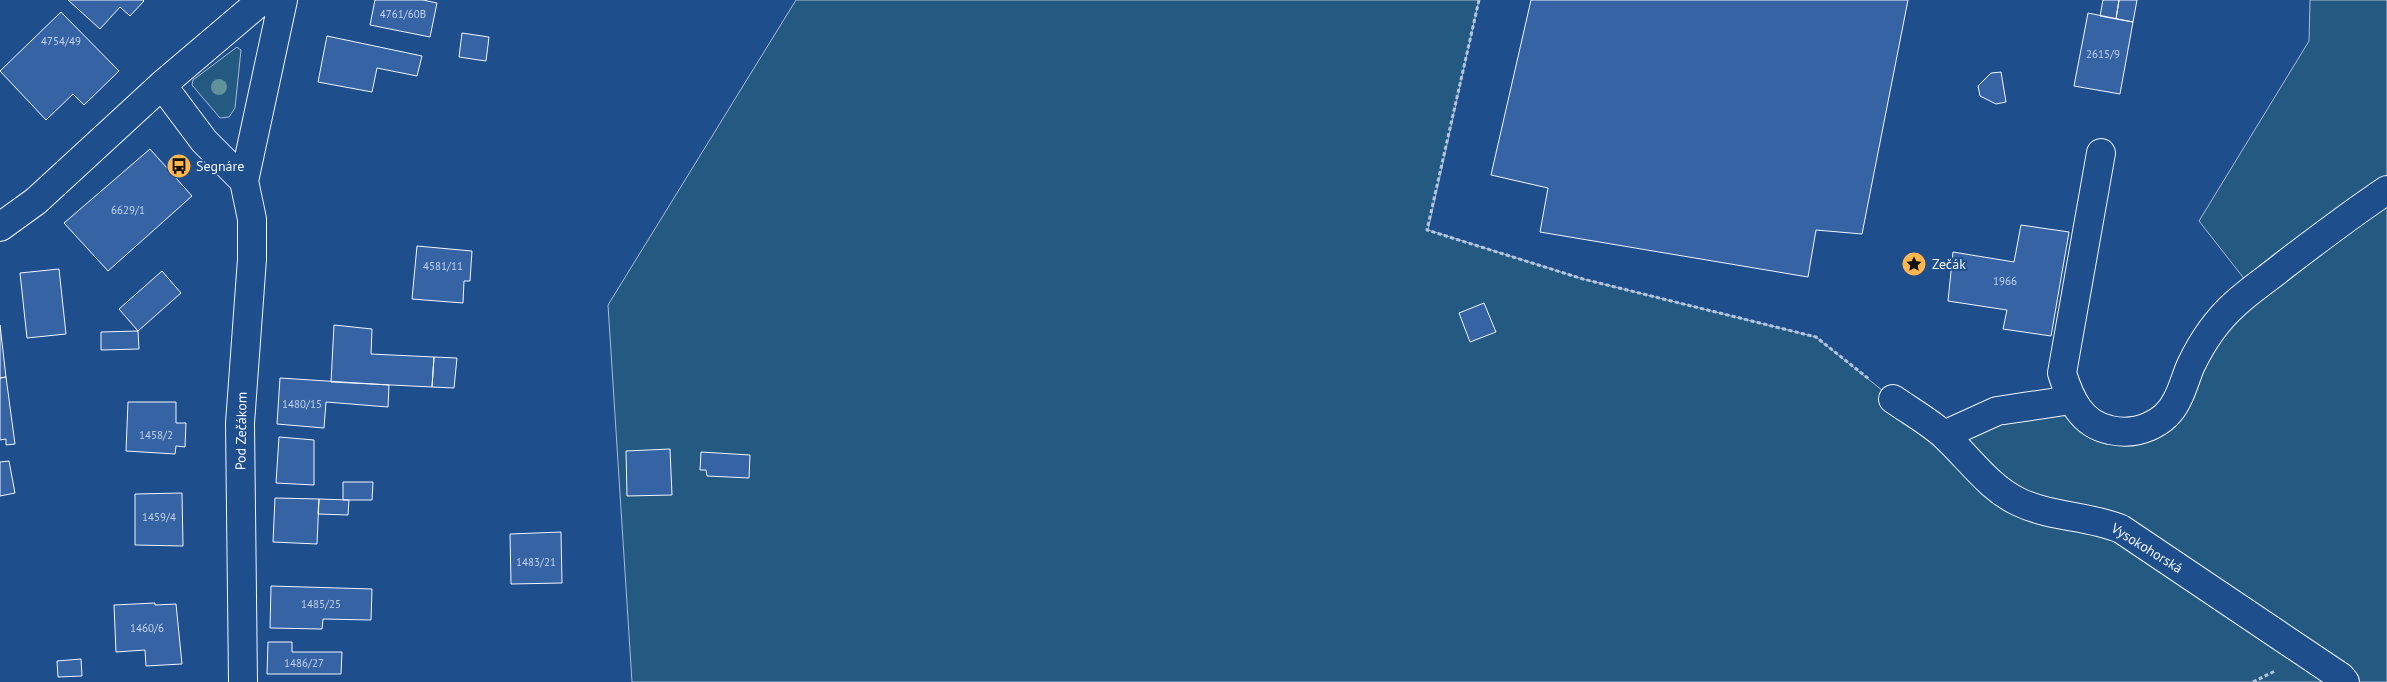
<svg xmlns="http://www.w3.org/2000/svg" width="2387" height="682" font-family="'PT Sans',sans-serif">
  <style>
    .green { fill: #245a82; stroke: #a8bbd7 }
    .building { fill: #3563a3; stroke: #f2f6ff }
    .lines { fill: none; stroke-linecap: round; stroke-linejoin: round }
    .minor-casing { stroke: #f2f6ff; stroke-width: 30 }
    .path { stroke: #b3c4dc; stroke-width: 3; stroke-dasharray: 4 2.5; stroke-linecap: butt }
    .minor { stroke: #1f4e8c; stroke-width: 28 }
    .tree { fill: #61919a }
    .labels { text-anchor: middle; stroke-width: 4; stroke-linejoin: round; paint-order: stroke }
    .number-label { font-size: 11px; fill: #c3d1e8 }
    .poi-label { font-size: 14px; fill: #f2f6ff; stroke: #1f4e8c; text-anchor: start }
    .street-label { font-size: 14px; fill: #f2f6ff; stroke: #1f4e8c }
  </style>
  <rect width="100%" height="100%" fill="#1f4e8c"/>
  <path class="green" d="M 796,0 L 1479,0 L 1428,230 L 1583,279 L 1816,337 L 1893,399 L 1944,435 L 2071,400 L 2085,419 L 2149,427 L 2253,290 L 2199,221 L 2309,41 L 2310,0 L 2387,0 L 2387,682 L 632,682 L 608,305 Z
    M 237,47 L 241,50 L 235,108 L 229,117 L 220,118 L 192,85 L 193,80 Z"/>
  <path class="building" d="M 68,0 L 143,0 L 144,1 L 130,16 L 120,7 L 100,29 Z
    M 375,0 L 423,0 L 437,3 L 430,37 L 370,25 Z
    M 1531,0 L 1908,0 L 1862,234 L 1816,230 L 1808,277 L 1540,232 L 1548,188 L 1491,175 Z
    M 2103,0 L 2119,0 L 2116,19 L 2100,16 Z
    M 2119,0 L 2137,0 L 2133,22 L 2116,19 Z
    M 61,12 L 119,71 L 84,105 L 73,94 L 46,120 L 0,71 Z
    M 2088,13 L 2133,22 L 2120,94 L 2074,86 Z
    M 462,33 L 489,37 L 486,61 L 459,57 Z
    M 327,36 L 422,56 L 417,76 L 377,68 L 372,92 L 318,82 Z
    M 2001,72 L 2006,102 L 1996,104 L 1980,96 L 1978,86 L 1991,73 Z
    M 150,149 L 192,196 L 108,271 L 64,223 Z
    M 2021,225 L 2069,232 L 2051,336 L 2003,329 L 2007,310 L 1948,301 L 1953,252 L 2014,262 Z
    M 417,246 L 472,251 L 470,281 L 464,281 L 463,303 L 412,299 Z
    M 59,269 L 66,334 L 27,338 L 20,273 Z
    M 162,271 L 181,293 L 138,331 L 119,309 Z
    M 1484,303 L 1496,332 L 1470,342 L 1459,313 Z
    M 0,325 L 6,377 L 0,378 Z
    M 334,325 L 372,329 L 371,354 L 434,357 L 432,387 L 331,382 Z
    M 138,331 L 139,349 L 101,350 L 101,332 Z
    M 434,357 L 457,358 L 454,388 L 432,387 Z
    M 6,377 L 15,444 L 6,445 L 6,439 L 0,440 L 0,378 Z
    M 280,378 L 389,385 L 388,407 L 326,402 L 324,428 L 277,424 Z
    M 128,402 L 176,402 L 176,423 L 186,423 L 185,447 L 176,446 L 175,454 L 126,451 Z
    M 279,437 L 314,440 L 314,485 L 276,483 Z
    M 670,449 L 672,495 L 627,496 L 626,451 Z
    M 701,452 L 750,455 L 749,478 L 707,476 L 706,470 L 700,470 Z
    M 9,461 L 15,493 L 0,496 L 0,462 Z
    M 343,482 L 373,482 L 372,500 L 343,500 Z
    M 182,493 L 183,546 L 135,545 L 135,494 Z
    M 275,498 L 319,499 L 317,544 L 273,542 Z
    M 319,499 L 349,500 L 348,515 L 318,514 Z
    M 561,532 L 562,583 L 511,584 L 510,534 Z
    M 271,586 L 372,589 L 371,620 L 323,619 L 322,629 L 270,628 Z
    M 155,603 L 155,605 L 176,604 L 182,664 L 146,666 L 145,650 L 116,652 L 114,605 Z
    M 268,642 L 292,642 L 292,652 L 342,652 L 341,674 L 267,674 Z
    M 81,659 L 82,676 L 58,677 L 57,661 Z"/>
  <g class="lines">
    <defs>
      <path id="minor" d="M 162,85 L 204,141 L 244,181
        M 2101,153 L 2062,373 C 2070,399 2081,424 2110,430 C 2136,436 2165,425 2177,400 C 2183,389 2186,376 2191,365 C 2202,342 2216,321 2235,304 C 2250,290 2267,279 2283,266 C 2317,240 2351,214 2387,190
        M 0,227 L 36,201 L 162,85 L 262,0
        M 1893,399 C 1910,411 1930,422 1945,436 C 1969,458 1989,488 2019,502 C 2053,518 2087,515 2121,529 L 2341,677 L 2345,682
        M 1944,435 L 1997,411 L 2071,400
        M 243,682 L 240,423 L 252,259 L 252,219 L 244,181 L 283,0"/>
    </defs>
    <use href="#minor" class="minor-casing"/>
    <path class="path" d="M 1479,0 L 1427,230 L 1583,279 L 1816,337 L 1869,379
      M 2253,682 L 2275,671"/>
    <use href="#minor" class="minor"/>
  </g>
  <circle class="tree" cx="219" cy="87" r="8"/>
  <defs>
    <symbol id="bus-disc" viewBox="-11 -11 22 22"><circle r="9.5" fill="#ffb74d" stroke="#1f4e8c"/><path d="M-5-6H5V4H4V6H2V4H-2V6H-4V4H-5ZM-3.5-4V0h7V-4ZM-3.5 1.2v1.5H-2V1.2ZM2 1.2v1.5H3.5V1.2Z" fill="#111"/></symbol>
    <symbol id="sight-disc" viewBox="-11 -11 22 22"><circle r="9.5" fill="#ffb74d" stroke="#1f4e8c"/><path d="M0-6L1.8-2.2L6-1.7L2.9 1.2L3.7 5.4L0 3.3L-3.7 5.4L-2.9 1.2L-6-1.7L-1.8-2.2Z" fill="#111"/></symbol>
  </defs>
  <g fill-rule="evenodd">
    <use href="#bus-disc" x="165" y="152" width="28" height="28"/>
    <use href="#sight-disc" x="1900" y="250" width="28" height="28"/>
  </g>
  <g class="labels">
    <g class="number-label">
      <text x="403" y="18">4761/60B</text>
      <text x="61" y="45">4754/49</text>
      <text x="2103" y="58">2615/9</text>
      <text x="128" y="214">6629/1</text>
      <text x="443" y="270">4581/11</text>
      <text x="2005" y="285">1966</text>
      <text x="302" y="408">1480/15</text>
      <text x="156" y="439">1458/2</text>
      <text x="159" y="521">1459/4</text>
      <text x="536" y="566">1483/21</text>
      <text x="321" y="608">1485/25</text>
      <text x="147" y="632">1460/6</text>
      <text x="304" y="667">1486/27</text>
    </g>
    <g class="poi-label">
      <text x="196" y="171">Segnáre</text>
      <text x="1932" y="269">Zečák</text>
    </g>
    <g class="street-label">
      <text transform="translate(241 431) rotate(-89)" y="5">Pod Zečákom</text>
      <text transform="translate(2147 548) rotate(32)" y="5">Vysokohorská</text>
    </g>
  </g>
</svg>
